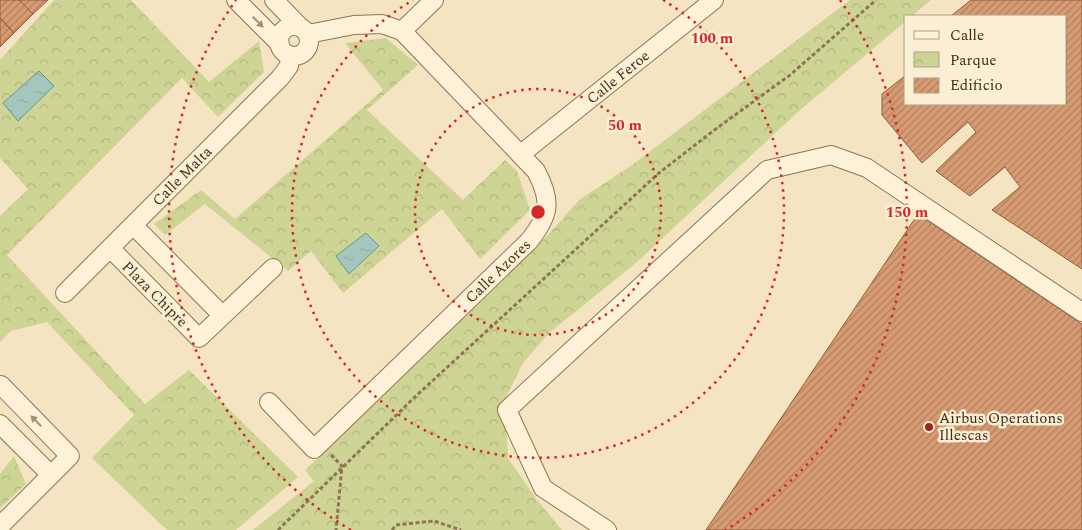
<svg xmlns="http://www.w3.org/2000/svg" width="1082" height="530" font-family="Spectral,serif">
  <style>
    .park { fill: url(#park-crowns) }
    .water { fill: url(#water-ripples); stroke: #6a968a }
    .building { fill: url(#building-hatch); stroke: #935b39 }
    .lines { fill: none; stroke-linecap: round; stroke-linejoin: round }
    .minor-casing { stroke: #917456; stroke-width: 20 }
    .path { stroke: #917456; stroke-width: 3; stroke-dasharray: 4 2.5; stroke-linecap: butt }
    .minor { stroke: #fdf1d7; stroke-width: 18 }
    .oneway { fill: #9e8e7a }
    .ring { fill: none; stroke: #d62828; stroke-width: 2.5; stroke-dasharray: 2.5 5 }
    .poi-dot { fill: #a81e21; stroke: #faeed3; stroke-width: 2 }
    .labels { text-anchor: middle; stroke-width: 5; stroke-linejoin: round; paint-order: stroke }
    .street-label { font-size: 15px; fill: #3f2c1d; stroke: #faeed3 }
    .poi-label { font-size: 15px; fill: #3f2c1d; stroke: #faeed3; text-anchor: start }
    .centre { fill: #d62828; stroke: #faeed3; stroke-width: 2.5 }
    .ring-label { font-size: 15px; text-anchor: middle; font-weight: bold; fill: #d62828; stroke: #faeed3; stroke-width: 5; stroke-linejoin: round; paint-order: stroke }
  </style>
  <defs>
    <pattern id="park-crowns" width="20" height="18" patternUnits="userSpaceOnUse" patternTransform="scale(1.25)"><rect width="20" height="18" fill="#cdd494"/><path d="M2 6a3 3 0 1 1 6 0M12 15a3 3 0 1 1 6 0" fill="none" stroke="#b1b67f"/></pattern>
    <pattern id="water-ripples" width="26" height="14" patternUnits="userSpaceOnUse" patternTransform="scale(1.25)"><rect width="26" height="14" fill="#a5c6bc"/><path d="M2 4q2-2 4 0t4 0M15 11q2-2 4 0t4 0" fill="none" stroke="#8faaa1"/></pattern>
    <pattern id="building-hatch" width="6" height="6" patternUnits="userSpaceOnUse" patternTransform="scale(1.25)"><rect width="6" height="6" fill="#d79b73"/><path d="M-1 1l2-2M0 6l6-6M5 7l2-2" fill="none" stroke="#b07f5e"/></pattern>
  </defs>
  <rect width="100%" height="100%" fill="#f4e4c2"/>
  <path class="park" d="M 54,0 L 131,0 L 209,82 L 259,41 L 264,72 L 218,117 L 182,78 L 7,255 L 145,404 L 189,370 L 298,477 L 236,530 L 167,530 L 92,458 L 134,415 L 47,322 L 11,331 L 0,342 L 0,216 L 28,189 L 0,158 L 0,60 Z
    M 850,0 L 931,0 L 912,16 L 906,16 L 906,21 L 799,111 L 637,262 L 549,333 L 523,363 L 505,399 L 508,458 L 537,500 L 562,530 L 253,530 L 314,481 L 305,470 L 548,235 L 579,200 L 632,165 Z
    M 386,38 L 418,65 L 367,110 L 463,200 L 505,160 L 517,171 L 530,210 L 480,259 L 442,209 L 343,293 L 311,251 L 288,271 L 205,204 L 165,235 L 154,224 L 201,190 L 235,219 L 383,90 L 345,43 Z
    M 14,456 L 26,484 L 0,508 L 0,474 Z"/>
  <path class="water" d="M 39,71 L 54,86 L 18,121 L 3,103 Z
    M 366,233 L 379,246 L 349,274 L 336,256 Z"/>
  <path class="building" d="M 0,0 L 19,0 L 33,14 L 14,33 L 0,18 Z
    M 19,0 L 48,0 L 33,14 Z
    M 971,0 L 1082,0 L 1082,269 L 992,210 L 1020,187 L 1005,167 L 970,196 L 936,171 L 976,132 L 968,122 L 922,163 L 882,115 L 882,94 L 906,75 L 906,104 L 1066,104 L 1066,16 L 951,16 Z
    M 0,18 L 14,33 L 0,47 Z
    M 918,214 L 1082,324 L 1082,530 L 706,530 Z"/>
  <g class="lines">
    <defs>
      <path id="minor" d="M 236,0 L 280,44
        M 274,0 L 300,27
        M279 41a15 15 0 1 1 30 0a15 15 0 1 1-30 0Z
        M 402,31 L 434,0
        M 521,154 L 714,0
        M 133,225 L 222,315
        M 110,248 L 199,338 L 273,268
        M 65,293 L 280,78 L 289,66 L 290,55
        M 0,386 L 1,385 L 70,456 L 0,526
        M 269,402 L 314,449 L 529,241 C 550,215 552,201 536,171 L 402,31 L 382,24 L 354,25 L 308,34
        M 0,424 L 51,475
        M 607,530 L 543,488 L 507,410 L 767,170 L 831,155 L 867,168 L 1082,312"/>
    </defs>
    <use href="#minor" class="minor-casing"/>
    <path class="path" d="M 331,455 L 342,466 L 336,530
      M 278,530 L 417,395 L 659,173 L 713,131 L 790,75 L 876,0
      M 392,530 L 396,525 L 434,521 L 461,530"/>
    <use href="#minor" class="minor"/>
  </g>
  <defs><path id="oneway-solid" d="M-6-.8H1V-3.2L6.5 0L1 3.2V.8H-6Z" transform="scale(1.25)"/></defs>
  <g class="oneway">
    <use href="#oneway-solid" transform="translate(258 22) rotate(45)"/>
    <use href="#oneway-solid" transform="translate(36 421) rotate(-134)"/>
  </g>
  <g class="ring">
    <circle cx="538" cy="212" r="123"/>
    <path d="M663 0A246 246 0 1 1 413 0"/>
    <path d="M351 530A369 369 0 0 1 236 0M840 0A369 369 0 0 1 725 530"/>
  </g>
  <circle class="poi-dot" cx="929" cy="427" r="5"/>
  <g class="labels">
    <g class="street-label">
      <text transform="translate(618 77) rotate(-39)" y="5">Calle Feroe</text>
      <text transform="translate(182 176) rotate(-45)" y="5">Calle Malta</text>
      <text transform="translate(498 271) rotate(-44)" y="5">Calle Azores</text>
      <text transform="translate(155 294) rotate(45)" y="5">Plaza Chipre</text>
    </g>
    <g class="poi-label">
      <text x="939" y="423">Airbus Operations<tspan x="939" dy="17">Illescas</tspan></text>
    </g>
  </g>
  <circle cx="538" cy="212" r="8" class="centre"/>
  <g class="ring-label">
    <text x="712" y="43">100 m</text>
    <text x="625" y="130">50 m</text>
    <text x="907" y="217">150 m</text>
  </g>
  <rect x="904" y="15" width="162" height="90" fill="#faeed3" stroke="#afa08a"/>
  <rect x="914" y="31" width="25" height="8" fill="#fdf1d7" stroke="#afa08a"/>
  <text x="950" y="40" font-size="15" fill="#3f2c1d">Calle</text>
  <rect x="914" y="52" width="25" height="15" fill="url(#park-crowns)" stroke="#afa08a"/>
  <text x="950" y="65" font-size="15" fill="#3f2c1d">Parque</text>
  <rect x="914" y="78" width="25" height="15" fill="url(#building-hatch)" stroke="#afa08a"/>
  <text x="950" y="90" font-size="15" fill="#3f2c1d">Edificio</text>
</svg>
